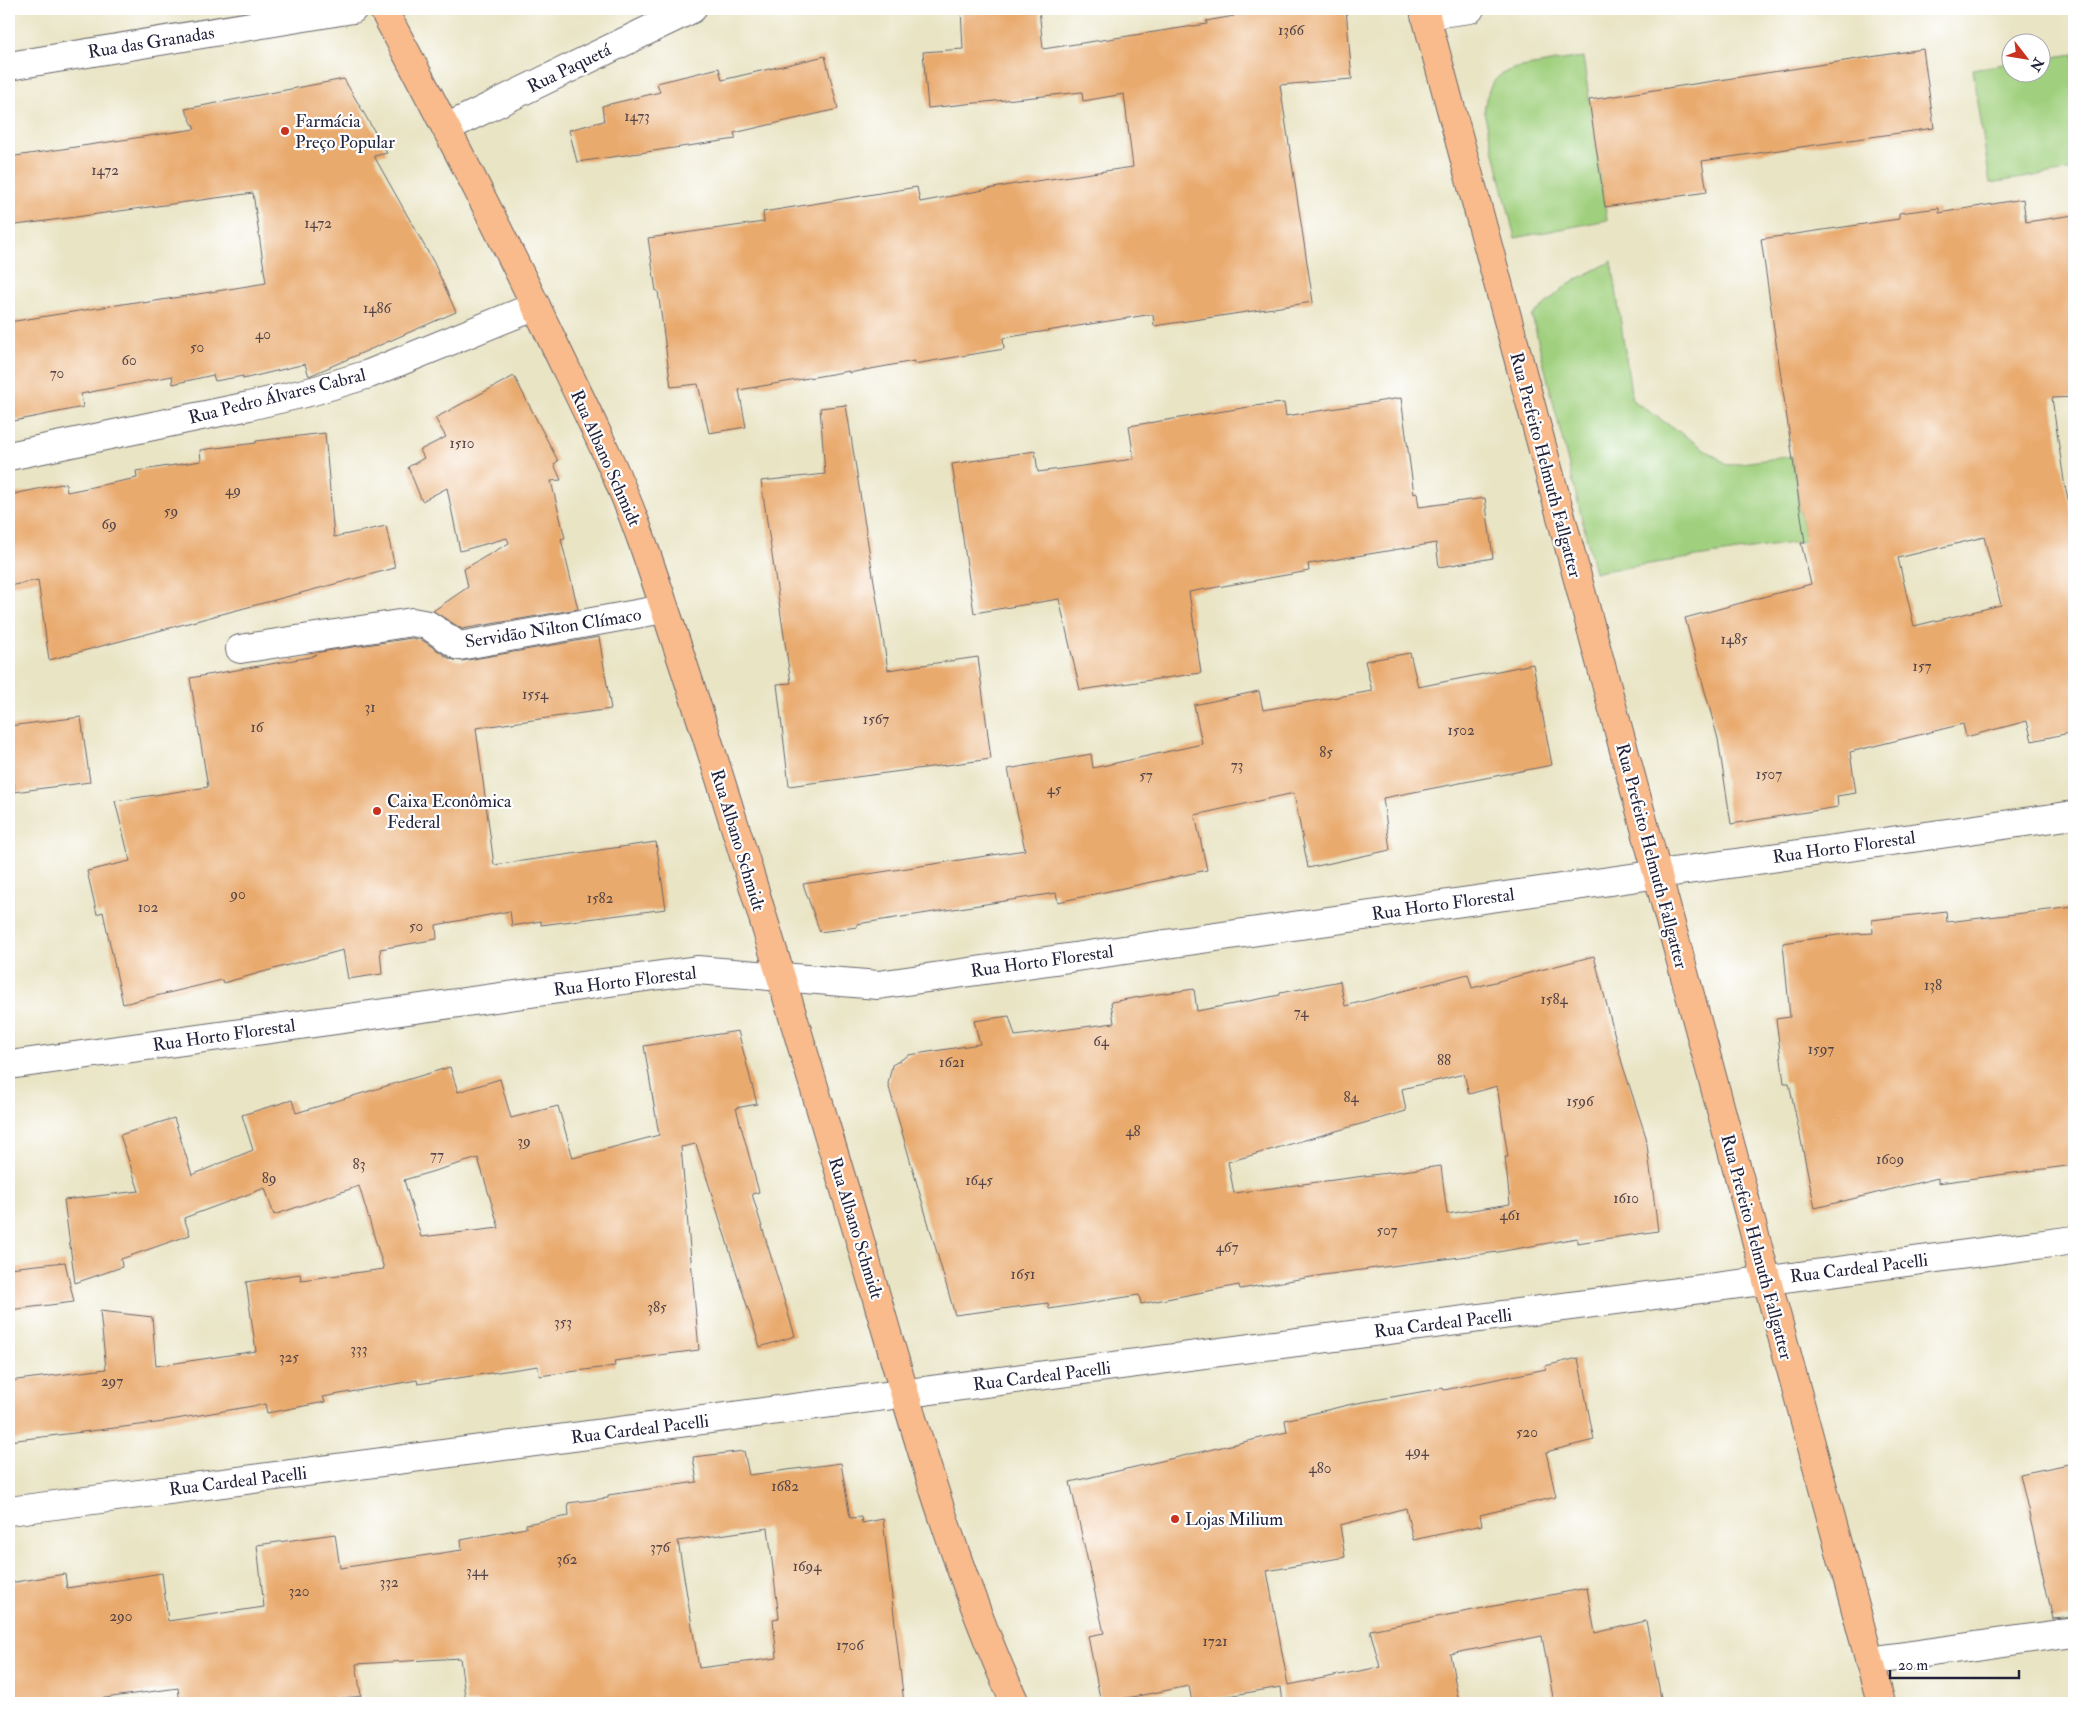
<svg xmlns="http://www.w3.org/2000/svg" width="2083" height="1712" font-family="'IM FELL Double Pica',serif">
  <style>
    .green { fill: #a0d07e; stroke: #61795c }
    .building { fill: #e9aa6e; fill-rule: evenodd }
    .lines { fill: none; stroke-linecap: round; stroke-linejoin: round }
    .minor-casing { stroke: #68666b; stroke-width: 30 }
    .primary-casing { stroke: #68666b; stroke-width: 30 }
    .minor { stroke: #fff; stroke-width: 28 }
    .primary { stroke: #fabb8c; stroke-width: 28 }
    .poi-dot { fill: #c8321e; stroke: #fff; stroke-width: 2 }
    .labels { text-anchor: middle; stroke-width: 4.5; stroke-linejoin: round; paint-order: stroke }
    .number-label { font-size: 15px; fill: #544448 }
    .street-label { font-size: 18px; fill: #22223b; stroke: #fff }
    .poi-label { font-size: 18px; fill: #22223b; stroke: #fff; text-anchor: start }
  </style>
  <rect width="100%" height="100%" fill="#fff"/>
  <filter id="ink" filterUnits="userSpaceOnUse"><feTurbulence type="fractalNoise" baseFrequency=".02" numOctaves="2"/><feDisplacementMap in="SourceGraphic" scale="10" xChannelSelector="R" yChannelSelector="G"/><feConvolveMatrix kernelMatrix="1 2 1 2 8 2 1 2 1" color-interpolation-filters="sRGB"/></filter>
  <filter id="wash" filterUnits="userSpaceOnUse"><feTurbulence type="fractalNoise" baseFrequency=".0096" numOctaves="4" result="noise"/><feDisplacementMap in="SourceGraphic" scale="20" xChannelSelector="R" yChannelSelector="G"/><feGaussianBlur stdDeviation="1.12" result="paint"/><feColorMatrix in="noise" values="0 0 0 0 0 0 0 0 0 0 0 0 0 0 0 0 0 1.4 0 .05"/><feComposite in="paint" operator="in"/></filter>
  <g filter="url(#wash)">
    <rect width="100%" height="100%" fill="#e9e4c4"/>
    <path class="green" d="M 2074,54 L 2074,170 L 1990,183 L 1973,69 L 2010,63 L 2010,72 L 2040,72 L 2041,59 Z
      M 1583,57 L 1607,220 L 1515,238 L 1484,112 C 1488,73 1505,69 1540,64 C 1554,61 1569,59 1583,57 Z
      M 1612,261 L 1632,400 L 1728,465 L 1792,456 L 1805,541 L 1595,572 L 1532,316 L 1568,284 Z"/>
    <g id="blocks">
      <path class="building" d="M 961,9 L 1039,9 L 1043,49 L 1207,24 L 1206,21 L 1234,16 L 1232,9 L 1346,9 L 1352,79 L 1280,85 L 1313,302 L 1154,326 L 1153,314 L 1003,338 L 1004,349 L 914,364 L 914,361 L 849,373 L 849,371 L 739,390 L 746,427 L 709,433 L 698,384 L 671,387 L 658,291 L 656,291 L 648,238 L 764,222 L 763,212 L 917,187 L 920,202 L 1015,184 L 1133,167 L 1124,94 L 1083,101 L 1082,92 L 928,108 L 923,52 L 963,49 Z
        M 1923,49 L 1934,128 L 1702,161 L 1707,192 L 1605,207 L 1589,100 Z
        M 825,56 L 838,109 L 734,133 L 736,139 L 577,162 L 569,130 L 604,121 L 602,106 L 660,92 L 657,83 L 719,68 L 722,80 Z
        M 344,79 L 387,153 L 374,156 L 434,263 L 456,312 L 309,376 L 305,364 L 243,379 L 243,376 L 215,381 L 213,375 L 173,384 L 172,376 L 81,394 L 83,407 L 9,422 L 9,322 L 142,301 L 143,303 L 266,283 L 253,193 L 9,226 L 9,157 L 195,129 L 185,109 Z
        M 2023,199 L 2026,222 L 2074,215 L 2074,397 L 2052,398 L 2064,481 L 2074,525 L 2074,732 L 2032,741 L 2027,721 L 1966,737 L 1963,724 L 1850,752 L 1856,793 L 1837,796 L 1838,807 L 1731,824 L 1718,739 L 1685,618 L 1811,584 L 1801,543 L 1805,543 L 1761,239 L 1899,219 L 1899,213 L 1939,208 L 1939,213 ZM 1984,537 L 2001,605 L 1914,626 L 1898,558 Z
        M 514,376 L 558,461 L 554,464 L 561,480 L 551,481 L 565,538 L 561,539 L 578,609 L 462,629 L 433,611 L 468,587 L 464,569 L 509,543 L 507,538 L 460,551 L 447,488 L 422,501 L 408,467 L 424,458 L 420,450 L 446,437 L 435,418 Z
        M 1401,398 L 1414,494 L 1417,493 L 1419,507 L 1485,498 L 1493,558 L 1439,567 L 1436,543 L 1308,564 L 1309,571 L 1189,592 L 1201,673 L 1080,690 L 1059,599 L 974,613 L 952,464 L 1035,451 L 1038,472 L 1134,459 L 1129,426 L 1262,405 L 1284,403 L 1286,416 Z
        M 846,405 L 888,670 L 978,657 L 991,759 L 789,786 L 777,684 L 791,683 L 761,481 L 825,474 L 820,408 Z
        M 325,433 L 334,537 L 386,526 L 395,568 L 49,660 L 38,580 L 9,586 L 9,495 L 66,483 L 67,492 L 137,478 L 136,471 L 201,461 L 200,450 L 256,443 L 256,441 Z
        M 599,637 L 611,709 L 476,728 L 494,865 L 656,842 L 666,909 L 541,925 L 541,921 L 512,926 L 510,911 L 436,925 L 437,939 L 380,949 L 382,974 L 348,979 L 343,950 L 223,983 L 222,980 L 123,1004 L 103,912 L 97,914 L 87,871 L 130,861 L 115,801 L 208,787 L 190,678 L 311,657 L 320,652 L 412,638 L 422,640 L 450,659 L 462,661 Z
        M 1410,653 L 1418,687 L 1533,664 L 1552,765 L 1383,798 L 1390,850 L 1308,868 L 1294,793 L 1195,815 L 1207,870 L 1058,902 L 1056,893 L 857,924 L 857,927 L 820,932 L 803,884 L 1025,850 L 1008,769 L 1091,754 L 1093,768 L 1202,744 L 1194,705 L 1259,691 L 1263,710 L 1372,691 L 1365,661 Z
        M 81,717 L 90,782 L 14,792 L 14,782 L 9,782 L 9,726 Z
        M 2074,907 L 2074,1165 L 1938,1183 L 1938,1178 L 1815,1208 L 1789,1083 L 1784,1083 L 1776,1019 L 1790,1017 L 1783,943 L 1838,935 L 1873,933 L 1872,920 L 1946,911 L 1947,922 Z
        M 1594,956 L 1622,1063 L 1646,1137 L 1658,1231 L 1577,1243 L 1577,1238 L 1498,1252 L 1323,1275 L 1240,1289 L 1239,1285 L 1141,1304 L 1139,1295 L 1049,1309 L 1048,1303 L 955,1315 L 888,1084 L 892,1065 L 909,1055 L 980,1044 L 974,1021 L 1009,1016 L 1015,1036 L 1114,1023 L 1111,1002 L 1151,995 L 1194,989 L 1197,1011 L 1280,995 L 1280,993 L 1340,981 L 1345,1006 L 1468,974 L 1472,988 ZM 1464,1074 L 1469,1094 L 1497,1086 L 1508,1157 L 1505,1157 L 1510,1204 L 1447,1214 L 1441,1166 L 1234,1193 L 1228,1162 L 1406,1111 L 1402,1089 Z
        M 738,1031 L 757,1104 L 736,1108 L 759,1192 L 752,1194 L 795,1336 L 760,1347 L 696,1144 L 681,1147 L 699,1350 L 614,1361 L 615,1366 L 539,1376 L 538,1366 L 418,1384 L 417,1380 L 323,1397 L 325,1402 L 267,1413 L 265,1404 L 164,1421 L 164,1422 L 9,1441 L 9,1381 L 106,1369 L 100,1311 L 152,1317 L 156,1366 L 256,1351 L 246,1282 L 300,1274 L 301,1280 L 384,1269 L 359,1186 L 274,1215 L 265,1188 L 184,1218 L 190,1235 L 121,1259 L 122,1267 L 75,1283 L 64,1200 L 139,1191 L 120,1135 L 174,1118 L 192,1175 L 253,1150 L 242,1115 L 292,1100 L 296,1113 L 450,1067 L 458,1092 L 500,1079 L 511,1118 L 558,1106 L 573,1158 L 659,1135 L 644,1046 ZM 478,1158 L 499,1228 L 421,1237 L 404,1180 Z
        M 65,1262 L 74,1302 L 9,1310 L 9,1268 Z
        M 1578,1358 L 1594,1440 L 1546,1452 L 1556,1497 L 1480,1515 L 1482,1525 L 1413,1540 L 1406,1508 L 1340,1525 L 1345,1557 L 1267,1571 L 1288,1685 L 1380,1667 L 1370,1630 L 1587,1588 L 1595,1633 L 1646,1621 L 1662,1703 L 1554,1703 L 1542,1636 L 1450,1654 L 1459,1703 L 1283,1703 L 1281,1687 L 1192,1702 L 1189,1686 L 1101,1703 L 1088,1636 L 1104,1633 L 1070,1482 L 1287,1432 L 1285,1420 L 1352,1404 L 1443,1388 L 1444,1390 L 1546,1369 L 1545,1366 Z
        M 744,1451 L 749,1475 L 841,1463 L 850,1518 L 861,1517 L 862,1523 L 883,1519 L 904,1703 L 466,1703 L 460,1658 L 356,1664 L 361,1696 L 301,1703 L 180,1703 L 178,1688 L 68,1703 L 9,1703 L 9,1583 L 65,1574 L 67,1588 L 162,1573 L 168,1621 L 264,1607 L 257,1545 L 335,1534 L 340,1568 L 462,1550 L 461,1540 L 526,1528 L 526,1524 L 569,1516 L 568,1503 L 608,1498 L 608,1495 L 697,1482 L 693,1457 ZM 768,1528 L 779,1618 L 773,1619 L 777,1658 L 699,1668 L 678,1541 Z
        M 2074,1463 L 2074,1617 L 2053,1619 L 2020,1474 Z"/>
    </g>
  </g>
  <g filter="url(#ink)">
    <use href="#blocks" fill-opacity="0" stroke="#68666b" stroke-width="1"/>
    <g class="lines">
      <defs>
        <path id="minor" d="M 1425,15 L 1470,9
          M 9,66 L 353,9
          M 446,128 L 692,9
          M 9,456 L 249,406 L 313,391 L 369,374 L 536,306
          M 240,649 L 412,622 L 428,625 L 459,646 L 664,609
          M 9,1065 L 697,970 L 878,985 L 2074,815
          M 9,1511 L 2074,1240
          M 1869,1661 L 2074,1632"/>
        <path id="primary" d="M 383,9 C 443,121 502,234 557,350 C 587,412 619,475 642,541 C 721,771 789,1004 859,1237 C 905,1394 947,1554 1015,1703
          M 1424,9 L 1881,1703"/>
      </defs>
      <use href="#minor" class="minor-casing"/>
      <use href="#primary" class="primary-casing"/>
      <use href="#minor" class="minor"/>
      <use href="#primary" class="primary"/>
    </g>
  </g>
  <g class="poi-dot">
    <circle cx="285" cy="131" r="5"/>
    <circle cx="377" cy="811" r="5"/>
    <circle cx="1175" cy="1519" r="5"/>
  </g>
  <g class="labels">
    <g class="number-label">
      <text x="1291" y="35">1366</text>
      <text x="637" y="121">1473</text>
      <text x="105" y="175">1472</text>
      <text x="318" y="228">1472</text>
      <text x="377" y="313">1486</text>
      <text x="263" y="339">40</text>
      <text x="197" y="352">50</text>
      <text x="129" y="365">60</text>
      <text x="57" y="378">70</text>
      <text x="462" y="448">1510</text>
      <text x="233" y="495">49</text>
      <text x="171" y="516">59</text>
      <text x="109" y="529">69</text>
      <text x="1734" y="644">1485</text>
      <text x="1922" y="671">157</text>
      <text x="535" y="699">1554</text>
      <text x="370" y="712">31</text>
      <text x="876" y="724">1567</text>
      <text x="257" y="732">16</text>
      <text x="1461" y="735">1502</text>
      <text x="1326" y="757">85</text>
      <text x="1237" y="770">73</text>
      <text x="1769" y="779">1507</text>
      <text x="1146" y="780">57</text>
      <text x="1054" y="794">45</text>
      <text x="238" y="899">90</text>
      <text x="600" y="903">1582</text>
      <text x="148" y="912">102</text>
      <text x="416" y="931">50</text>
      <text x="1933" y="990">138</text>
      <text x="1554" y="1004">1584</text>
      <text x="1301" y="1017">74</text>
      <text x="1101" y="1046">64</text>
      <text x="1821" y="1054">1597</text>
      <text x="1444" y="1065">88</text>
      <text x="952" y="1067">1621</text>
      <text x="1351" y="1102">84</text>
      <text x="1580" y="1106">1596</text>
      <text x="1133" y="1136">48</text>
      <text x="524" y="1146">39</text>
      <text x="437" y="1160">77</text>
      <text x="1890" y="1164">1609</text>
      <text x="359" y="1169">83</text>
      <text x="269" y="1183">89</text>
      <text x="979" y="1185">1645</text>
      <text x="1626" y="1203">1610</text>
      <text x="1510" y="1220">461</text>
      <text x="1387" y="1235">507</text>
      <text x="1227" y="1252">467</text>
      <text x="1023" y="1279">1651</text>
      <text x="657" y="1312">385</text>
      <text x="563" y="1327">353</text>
      <text x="359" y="1354">333</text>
      <text x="289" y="1362">325</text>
      <text x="112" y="1386">297</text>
      <text x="1527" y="1437">520</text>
      <text x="1417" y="1456">494</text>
      <text x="1320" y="1473">480</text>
      <text x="785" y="1491">1682</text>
      <text x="660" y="1552">376</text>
      <text x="567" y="1564">362</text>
      <text x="807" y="1571">1694</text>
      <text x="477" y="1576">344</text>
      <text x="389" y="1587">332</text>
      <text x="299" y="1596">320</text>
      <text x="121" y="1621">290</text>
      <text x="1215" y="1646">1721</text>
      <text x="850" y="1650">1706</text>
    </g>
    <g class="street-label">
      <text transform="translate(151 42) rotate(-9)" y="6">Rua das Granadas</text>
      <text transform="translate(569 68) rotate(-26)" y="6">Rua Paquetá</text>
      <text transform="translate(277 396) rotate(-14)" y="6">Rua Pedro Álvares Cabral</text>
      <text transform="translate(606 458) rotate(66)" y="6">Rua Albano Schmidt</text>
      <text transform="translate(1546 465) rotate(75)" y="6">Rua Prefeito Helmuth Fallgatter</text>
      <text transform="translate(553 628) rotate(-9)" y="6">Servidão Nilton Clímaco</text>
      <text transform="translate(738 840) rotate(73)" y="6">Rua Albano Schmidt</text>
      <text transform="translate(1844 847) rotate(-8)" y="6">Rua Horto Florestal</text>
      <text transform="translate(1652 856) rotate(75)" y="6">Rua Prefeito Helmuth Fallgatter</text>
      <text transform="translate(1443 904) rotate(-8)" y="6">Rua Horto Florestal</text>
      <text transform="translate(1042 961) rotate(-8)" y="6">Rua Horto Florestal</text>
      <text transform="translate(625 981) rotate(-7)" y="6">Rua Horto Florestal</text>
      <text transform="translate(224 1035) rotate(-8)" y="6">Rua Horto Florestal</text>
      <text transform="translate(856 1228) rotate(73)" y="6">Rua Albano Schmidt</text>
      <text transform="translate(1757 1247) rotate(75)" y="6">Rua Prefeito Helmuth Fallgatter</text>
      <text transform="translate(1859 1268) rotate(-7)" y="6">Rua Cardeal Pacelli</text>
      <text transform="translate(1443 1323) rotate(-7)" y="6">Rua Cardeal Pacelli</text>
      <text transform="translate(1042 1376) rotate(-7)" y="6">Rua Cardeal Pacelli</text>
      <text transform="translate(640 1429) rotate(-7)" y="6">Rua Cardeal Pacelli</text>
      <text transform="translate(238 1481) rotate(-7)" y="6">Rua Cardeal Pacelli</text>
    </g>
    <g class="poi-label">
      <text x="295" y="127">Farmácia<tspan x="295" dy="21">Preço Popular</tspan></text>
      <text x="387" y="807">Caixa Econômica<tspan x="387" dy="21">Federal</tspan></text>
      <text x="1185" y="1525">Lojas Milium</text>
    </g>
  </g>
  <rect width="2083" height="1712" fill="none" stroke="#fff" stroke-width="30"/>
  <g transform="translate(2026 58) rotate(121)"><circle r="24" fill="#ffffff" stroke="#a7a7b1"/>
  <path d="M0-4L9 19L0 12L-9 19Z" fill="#c8321e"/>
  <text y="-8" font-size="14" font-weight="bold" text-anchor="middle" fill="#22223b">N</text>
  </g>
  <path d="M1890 1670v8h129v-8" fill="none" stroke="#22223b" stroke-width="2.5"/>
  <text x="1898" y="1670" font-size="15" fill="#22223b" stroke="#ffffff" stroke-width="4" paint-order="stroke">20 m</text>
</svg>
